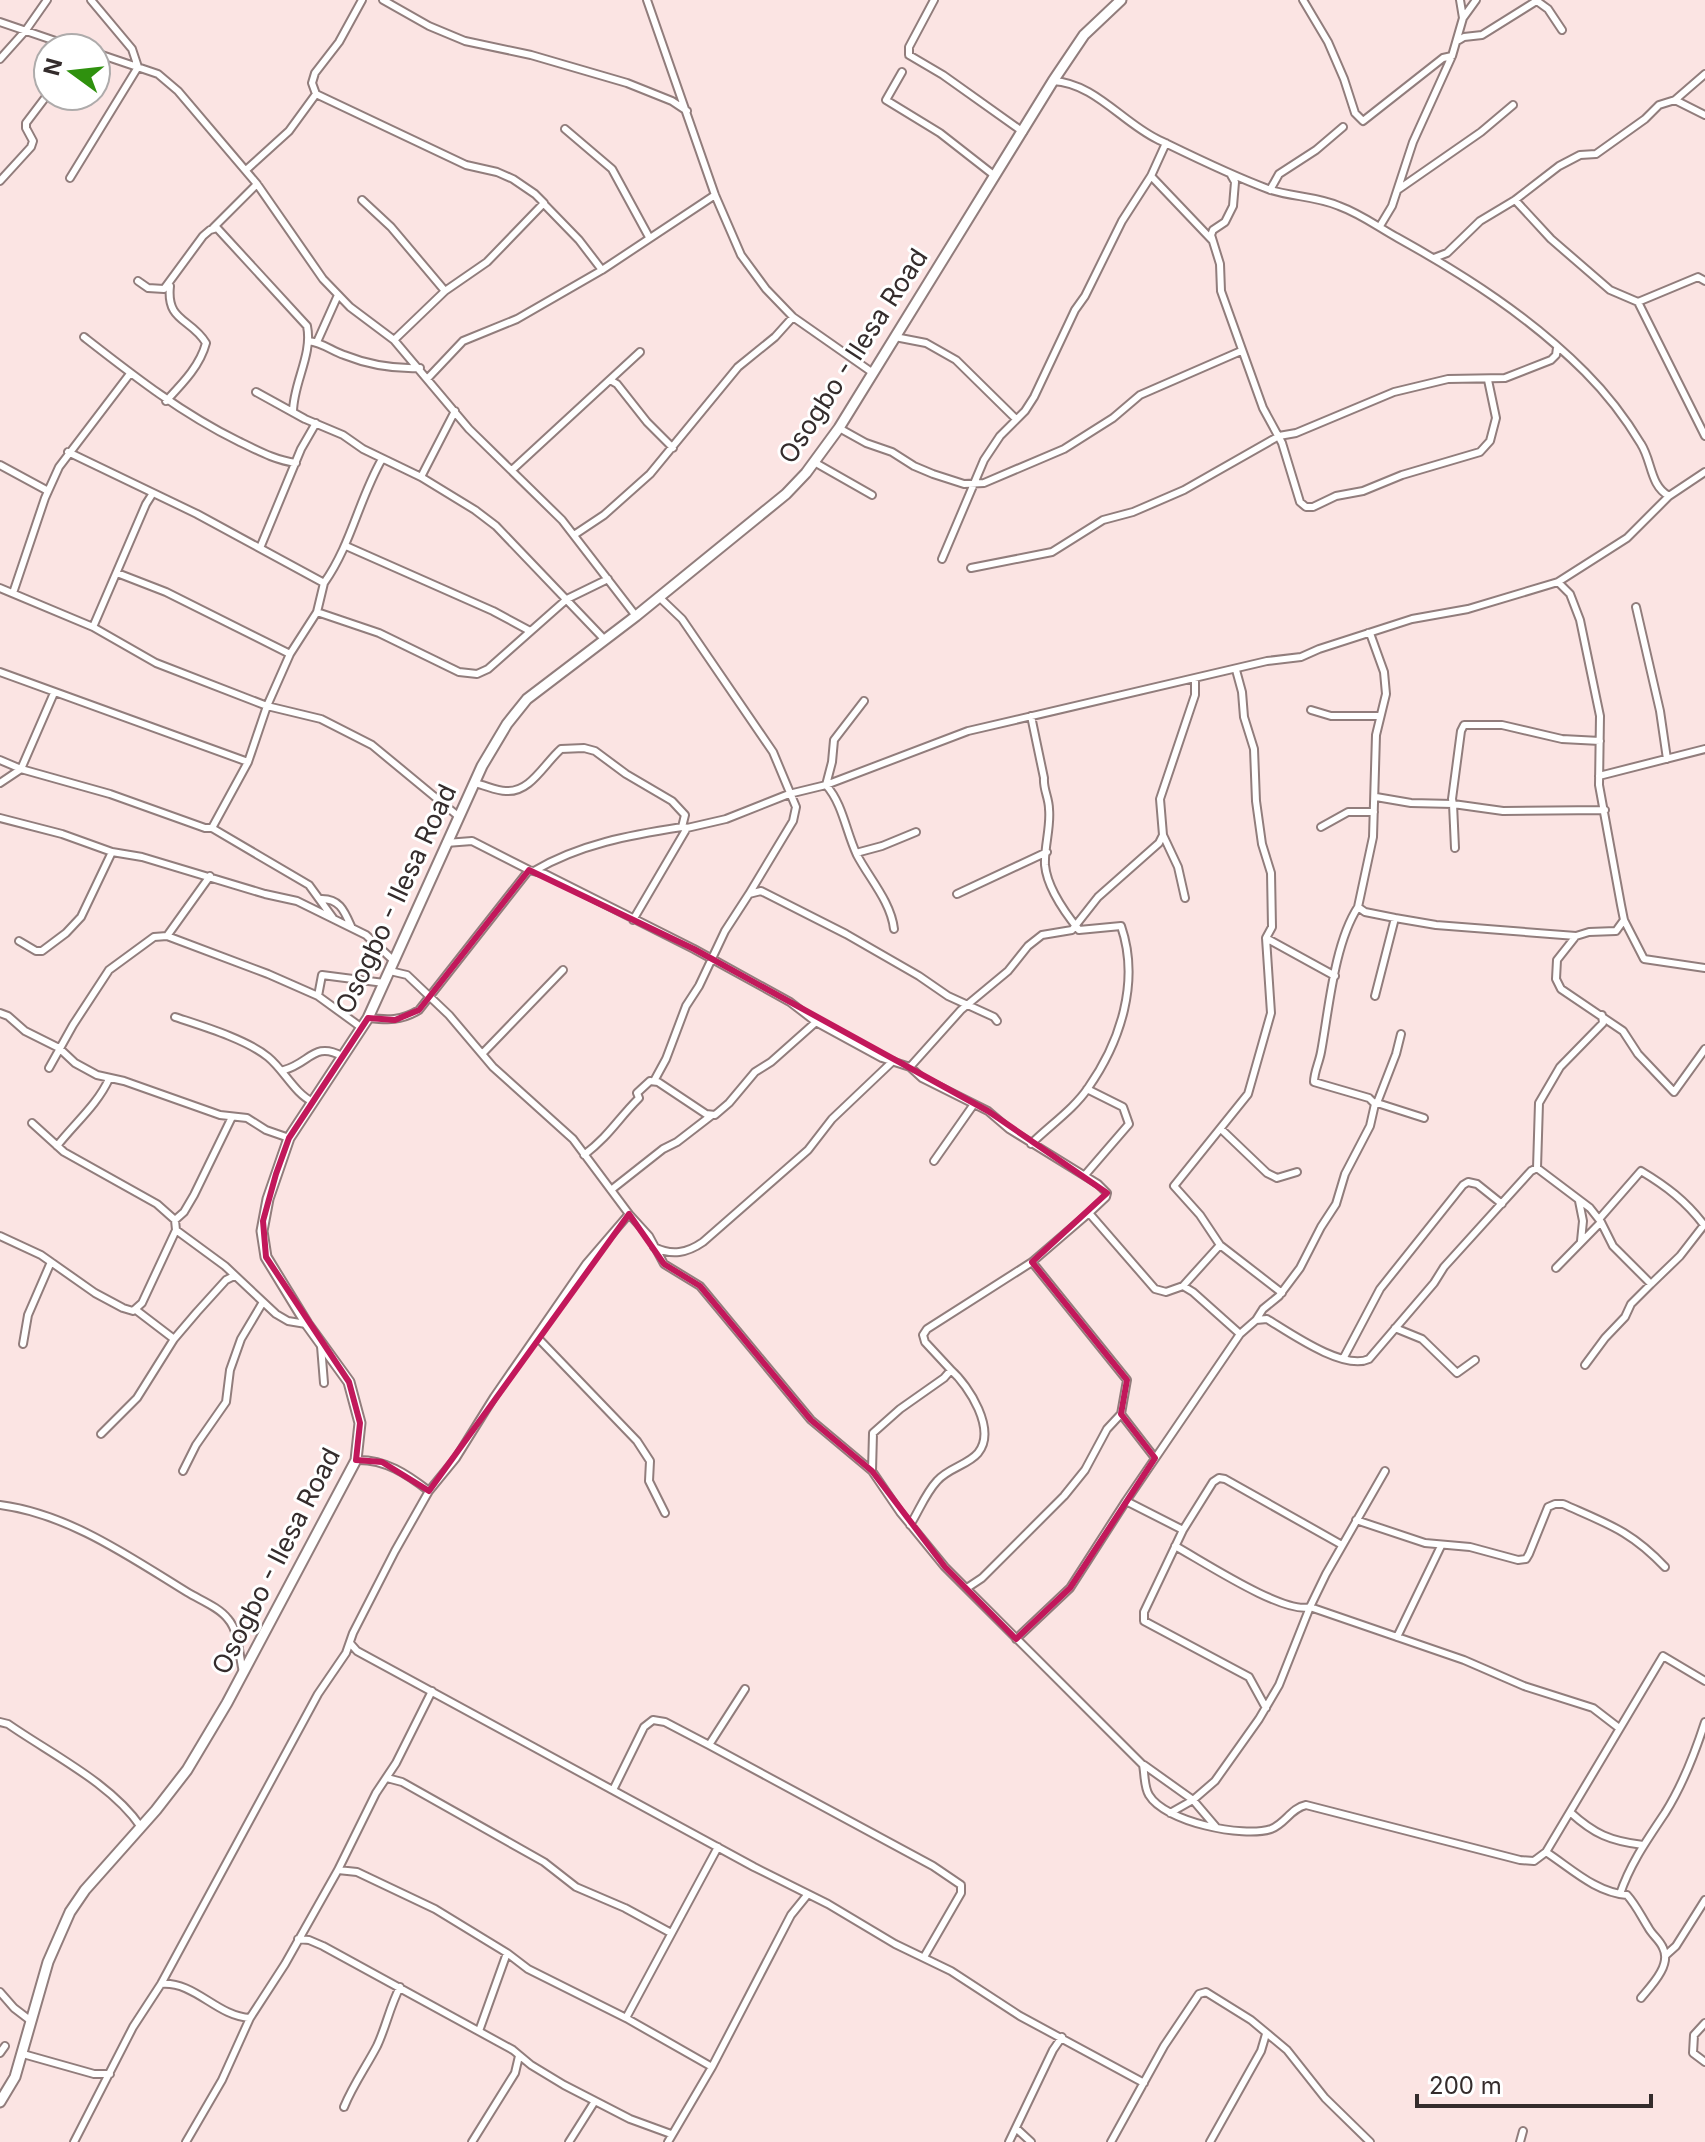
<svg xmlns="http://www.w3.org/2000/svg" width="1705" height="2142" font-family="Inter,sans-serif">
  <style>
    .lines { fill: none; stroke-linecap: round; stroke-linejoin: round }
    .minor-casing { stroke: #917d7c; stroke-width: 10 }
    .primary-casing { stroke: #917d7c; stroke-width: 13 }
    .minor { stroke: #fff; stroke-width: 6 }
    .primary { stroke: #fff; stroke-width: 9 }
    .marked { fill: none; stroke: #c2185b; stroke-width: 6; stroke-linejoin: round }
    .labels { text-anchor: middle; stroke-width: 6; stroke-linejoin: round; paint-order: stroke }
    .street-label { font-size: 26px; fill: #342c2c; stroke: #fff }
  </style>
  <rect width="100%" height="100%" fill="#fbe4e3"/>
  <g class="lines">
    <defs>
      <path id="minor" d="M 383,0 L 429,26 L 465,41 L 531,55 L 627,83 L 672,101 L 687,111
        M 647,0 L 715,195 L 741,255 L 766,289 L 793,317 L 873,373
        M 934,0 L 909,47 L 909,55 L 943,75 L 1023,132
        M 1303,0 L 1328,42 L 1344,79 L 1355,113 L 1363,121 L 1443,58 L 1452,56
        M 1460,0 L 1463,18
        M 1537,1 L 1548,9 L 1562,30
        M 0,22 L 76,48
        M 1459,40 L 1464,37 L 1482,35 L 1538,0
        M 96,53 L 158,74 L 178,91 L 257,184 L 323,279 L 350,307 L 394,340 L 469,429 L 562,520 L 636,616
        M 0,59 L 26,30 L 47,0
        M 902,72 L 886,100 L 940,133 L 995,176
        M 1053,81 C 1094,83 1122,122 1157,139 C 1194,157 1230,175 1268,189 C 1291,197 1316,196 1339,206 C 1361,214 1378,227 1398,238 C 1466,276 1530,317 1585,372 C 1606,393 1626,419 1641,444 C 1652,461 1650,486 1669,496
        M 316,94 L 466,165 L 497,172 L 513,179 L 535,194 L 544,203 L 487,262 L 445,291 L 394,340
        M 1675,100 L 1705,115
        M 565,129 L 612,169 L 649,237
        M 246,170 L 289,131 L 316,94 L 312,83 L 315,73 L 339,42 L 362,0
        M 1231,175 L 1235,182 L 1233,206 L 1225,222 L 1213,230 L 1211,235 L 1220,264 L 1221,291 L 1263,408 L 1282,443 L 1300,502 L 1306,507 L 1313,507 L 1336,496 L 1363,491 L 1402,475 L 1480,452 L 1490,441 L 1496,418 L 1488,380
        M 1151,176 L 1212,240
        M 70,178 L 138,67 L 132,49 L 91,0
        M 0,181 L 31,147 L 33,141 L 26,128 L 26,123 L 48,94
        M 1399,189 L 1481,132 L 1513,105
        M 1270,190 L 1279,174 L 1316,150 L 1343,127
        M 362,200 L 391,227 L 445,291
        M 1515,200 L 1551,239 L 1610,290 L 1638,302 L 1705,436
        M 544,204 L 579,240 L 602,270
        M 1380,226 L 1392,206 L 1413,142 L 1452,56 L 1463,18 L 1476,0
        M 213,228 L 257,184
        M 1434,258 L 1447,253 L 1480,221 L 1515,200 L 1559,166 L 1580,155 L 1596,154 L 1645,119 L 1659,105 L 1675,100 L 1705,74
        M 138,281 L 148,288 L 164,289 L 203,236 L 210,230 L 217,228 L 307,326 C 313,355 293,383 293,412
        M 1638,302 L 1698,277 L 1705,281
        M 84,337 C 134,376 181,413 238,441 C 257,450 274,460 296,463
        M 895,337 L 926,343 L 956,360 L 1016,419
        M 309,341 C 323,343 332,351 344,355 C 369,365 394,369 420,368
        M 317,342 L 338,295
        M 428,378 L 463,341 L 517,319 L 602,270 L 715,195
        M 610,380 L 617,384 L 647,422 L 673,448
        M 256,392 L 305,419 L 343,435 L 363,449 L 421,477 L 475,510 L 496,526 L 604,639
        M 166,401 C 182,384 200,366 206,343 C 191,318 166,322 170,286
        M 839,428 L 866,443 L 892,452 L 914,466 L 933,474 L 964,484 L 984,483 L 1064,449 L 1113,418 L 1140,395 L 1241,351
        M 68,452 L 197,514 L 324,583 L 317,612 L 290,654 L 267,706 L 248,762 L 212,828
        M 814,462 L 872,495
        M 0,465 L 48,491
        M 512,470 L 640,352
        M 421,477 L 455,411
        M 574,535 L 604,515 L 650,474 L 738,367 L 775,337 L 793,317
        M 346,546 L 493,611 L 530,631
        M 260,548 L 301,449 L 316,423
        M 942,559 L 984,460 L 1000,436 L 1025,411 L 1034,397 L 1075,310 L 1085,296 L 1122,221 L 1151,176 L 1166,143
        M 971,568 L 1052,552 L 1103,520 L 1133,512 L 1184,490 L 1279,436 L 1296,433 L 1394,392 L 1448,379 L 1505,378 L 1551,360 L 1556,355 L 1557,348
        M 117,573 L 166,592 L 290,654
        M 1558,582 L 1570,594 L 1580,620 L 1600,716 L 1599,785 L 1621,905 L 1624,920 L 1644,959 L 1705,968
        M 324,583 C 351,545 359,499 382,459
        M 0,588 L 93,627 L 156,663 L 267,706 L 321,719 L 372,745 L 458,816
        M 13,593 L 45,498 L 59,467 L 129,375
        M 659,597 L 682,619 L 773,752 L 796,807 L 793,821 L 749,894
        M 1636,607 L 1660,711 L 1667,759
        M 317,612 L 379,633 L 459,672 L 477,674 L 488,669 L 567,599 L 608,579
        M 93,627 L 146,504 L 153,493
        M 1368,633 L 1371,636 L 1384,672 L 1386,694 L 1376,735 L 1373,837 L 1358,907 L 1365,912 L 1395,918 L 1375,996
        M 1236,670 L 1242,692 L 1244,717 L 1254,749 L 1256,801 L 1262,844 L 1271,873 L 1272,927 L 1266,938 L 1271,1013 L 1248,1094 L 1174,1186 L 1200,1215 L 1220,1245 L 1282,1293
        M 0,672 L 248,762
        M 864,701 L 834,740 L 832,762 L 826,785 C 843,804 846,832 857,855 C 869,878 891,902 894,929
        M 1311,710 L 1331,716 L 1380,716
        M 1031,716 L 1044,778 C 1043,789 1049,798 1049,809 C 1051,827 1044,847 1045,865 C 1047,887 1066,914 1079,930 L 1121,926 C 1140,981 1121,1041 1088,1088 C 1074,1109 1049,1126 1031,1144
        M 1600,741 L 1562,739 L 1502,725 L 1464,725 L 1461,731 L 1452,799 L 1453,804 L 1503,811 L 1605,810
        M 0,760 L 21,769 L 110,794 L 205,828 L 212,828 L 309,885 L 333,918
        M 1599,776 L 1705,749
        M 0,783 L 21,769 L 54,693
        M 474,783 C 485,785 496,791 506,791 C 530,793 544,764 561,749 L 584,748 L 595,751 L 626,774 L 672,801 L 685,815 L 682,827
        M 1376,797 L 1411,803 L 1453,804 L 1455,848
        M 0,818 L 62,834 L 112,852 L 142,857 L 265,894 L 297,901 L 366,935 L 394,961
        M 1321,827 L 1348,812 L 1374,812
        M 1163,835 L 1178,867 L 1185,898
        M 446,843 L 472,841 L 529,870 L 545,874 L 694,949 L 790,1002 L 816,1022
        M 856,853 L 882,846 L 916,832
        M 534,871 C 580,844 630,835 682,827 L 687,828 L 726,819 L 789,794 L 826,785 L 968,731 L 1267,661 L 1301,657 L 1319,649 L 1412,619 L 1468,609 L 1558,582 L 1627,538 L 1669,496 L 1705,472
        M 957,894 C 987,880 1017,866 1047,852
        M 320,899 C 339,898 344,910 351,926
        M 1395,918 L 1436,925 L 1576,936
        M 633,920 L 687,828
        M 1624,920 L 1616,931 L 1589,932 L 1576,936 L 1557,960 L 1556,979 L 1561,989 L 1623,1031 L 1638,1054 L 1674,1092 L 1705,1049
        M 167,936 L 210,876
        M 1266,938 L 1335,976
        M 19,941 L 36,951 L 42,951 L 66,933 L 81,917 L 112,852
        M 390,971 L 407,975 L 449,1015 L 493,1067 L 573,1139 L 629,1214 L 649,1236 L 664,1264 L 700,1286 L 811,1420 L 872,1471 L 900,1512 L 945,1567 L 1143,1765 C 1145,1775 1144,1787 1149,1795 C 1165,1822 1243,1838 1271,1829 C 1285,1824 1291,1808 1306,1805 L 1520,1860 L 1534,1861 L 1546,1852 L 1663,1656 L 1705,1681
        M 318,996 L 322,975 L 384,983
        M 0,1013 L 8,1016 L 25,1031 L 59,1048 L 75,1063 L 97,1075 L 124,1081 L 220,1115 L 247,1118 L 266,1130 L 289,1138
        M 175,1017 C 202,1026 246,1039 268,1057 C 284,1070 295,1094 313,1102
        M 368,1018 C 388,1020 401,1021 419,1010 L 529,870
        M 482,1054 L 563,970
        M 910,1067 L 922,1078 L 988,1111 L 1009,1129 L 1098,1184 L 1107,1193 L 1106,1197 L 1089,1213 L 1155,1289 L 1166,1292 L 1183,1286 L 1193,1292 L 1240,1334 L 1256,1320 L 1267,1319 C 1290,1333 1344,1371 1369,1359 L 1434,1283 L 1444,1267 L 1531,1171 L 1537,1168 L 1590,1208 L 1601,1222 L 1556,1268
        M 49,1068 L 73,1025 L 109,970 L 154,937 L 167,936 L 268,974 L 318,996 L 362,1028
        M 284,1070 C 310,1063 314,1041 342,1056
        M 654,1081 L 666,1059 L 686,1006 L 699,986 L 725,931 L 749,894 L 761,891 L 846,934 L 919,976 L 948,996 L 994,1017 L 997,1021
        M 1374,1102 L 1424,1118
        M 1377,1103 L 1396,1054 L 1401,1034
        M 1222,1130 L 1267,1173 L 1277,1178 L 1297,1172
        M 57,1146 C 75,1123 97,1105 109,1079
        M 584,1155 C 610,1135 617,1120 639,1098 L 637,1093 L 650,1081 L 658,1082 L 706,1114 L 715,1115 L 729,1103 L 755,1072 L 771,1062 L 816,1022 L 882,1058 L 910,1067 L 961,1010 L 1008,971 L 1028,946 L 1042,935 L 1072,930 L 1098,897 L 1159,843 L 1163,835 L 1160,799 L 1195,695 L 1195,679
        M 934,1161 L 974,1104
        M 1537,1168 L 1539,1103 L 1560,1067 L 1603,1023 L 1602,1015
        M 1085,1175 L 1129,1124 L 1123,1107 L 1087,1089
        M 611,1190 L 663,1149 L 677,1142 L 712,1115
        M 1579,1201 L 1583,1221 L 1581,1241
        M 1600,1218 L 1641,1171 C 1666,1186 1686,1201 1704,1225 L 1680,1256 L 1651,1284 L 1613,1246 L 1601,1222
        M 175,1220 L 184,1212 L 194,1195 L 232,1117
        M 176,1230 L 225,1266 L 276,1314 L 288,1321 L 306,1324
        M 0,1236 L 41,1255 L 95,1293 L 123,1308 L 133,1311 L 142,1303 L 176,1230 L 175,1220 L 157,1204 L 64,1152 L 32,1123
        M 654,1247 C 672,1256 687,1253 703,1242 L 808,1150 L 832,1119 L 893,1061
        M 1032,1262 L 1127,1380 L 1121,1414 L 1155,1458
        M 1183,1286 L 1220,1245
        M 136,1310 L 174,1339
        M 1256,1320 L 1263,1309 L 1279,1296 L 1300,1268 L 1321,1227 L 1336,1204 L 1345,1174 L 1370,1126 L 1375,1104 L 1369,1098 L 1314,1082 C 1314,1072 1319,1063 1321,1052 C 1329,1009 1334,944 1358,907
        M 1395,1328 L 1422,1339 L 1457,1373 L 1475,1360
        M 537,1337 L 637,1441 L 650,1461 L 649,1481 L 665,1513
        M 23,1344 L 28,1315 L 51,1262
        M 321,1346 L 324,1383
        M 1343,1359 L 1380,1289 L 1463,1185 L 1468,1182 L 1477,1184 L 1502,1204
        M 1585,1365 L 1605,1338 L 1625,1317 L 1631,1304 L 1651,1284
        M 101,1434 L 137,1398 L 174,1339 L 197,1312 L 226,1280 L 234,1276
        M 356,1460 C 385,1459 407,1474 429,1491
        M 183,1471 L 196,1445 L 226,1402 L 230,1370 L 241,1339 L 263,1302
        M 872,1471 L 873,1433 L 900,1409 L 944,1378 L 951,1370 L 925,1342 L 923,1335 L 927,1329 L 1032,1262 L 1089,1213
        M 1126,1501 L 1183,1530 L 1213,1482 L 1219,1478 L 1225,1479 L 1342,1545
        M 0,1505 C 69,1514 130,1557 187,1592 C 200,1600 219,1607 228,1619 C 239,1631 239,1656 243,1672
        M 1356,1520 L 1425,1543 L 1470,1547 L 1518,1560 L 1526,1559 L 1529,1554 L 1548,1507 L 1555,1504 L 1563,1504 C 1608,1524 1631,1531 1665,1567
        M 910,1525 C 919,1511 925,1494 937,1481 C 948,1468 968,1465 978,1453 C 997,1430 969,1386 951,1370
        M 1183,1530 L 1144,1612 L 1144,1621 L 1249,1677 L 1266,1708
        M 1175,1546 C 1201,1560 1284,1615 1310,1607 L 1464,1660 L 1524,1686 L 1593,1708 L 1619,1728
        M 967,1588 L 982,1578 L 1064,1496 L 1085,1470 L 1107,1429 L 1121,1414
        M 1397,1637 L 1441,1546
        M 1016,1639 L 1070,1588 L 1126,1501 L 1240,1334
        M 350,1643 L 357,1651 L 754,1867 L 828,1904 L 895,1944 L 951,1971 L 1020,2016 L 1144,2083
        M 0,1722 L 8,1724 C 51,1754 111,1783 141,1827
        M 709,1745 L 745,1689
        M 1144,1765 L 1193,1800 L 1216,1827
        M 387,1778 L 402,1782 L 544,1862 L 576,1887 L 625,1908 L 671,1933
        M 613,1790 L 644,1727 L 653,1720 L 665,1722 L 709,1745 L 933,1866 L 961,1885 L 961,1893 L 924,1957
        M 1570,1812 C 1594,1834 1610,1841 1643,1845
        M 1170,1813 L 1193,1800 L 1215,1781 L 1259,1719 L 1279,1685 L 1310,1607 L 1326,1574 L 1385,1471
        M 1546,1852 C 1572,1869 1595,1892 1627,1895 C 1636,1905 1641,1916 1648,1927 C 1652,1935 1660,1940 1663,1948 C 1672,1965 1651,1986 1641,1998
        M 338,1870 L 357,1872 L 435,1909 L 507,1953 L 528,1969 L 626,2018 L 712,2067
        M 1620,1894 C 1630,1864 1647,1840 1665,1813 C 1682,1786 1695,1753 1705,1722
        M 298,1939 L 309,1940 L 323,1946 L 513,2050 L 531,2065 L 564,2085 L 630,2119 L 671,2134
        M 1666,1955 L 1676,1946 L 1705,1900
        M 161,1984 C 195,1981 216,2016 250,2018
        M 0,1992 L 14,2008 L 31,2021
        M 626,2018 L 718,1847
        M 1705,2023 L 1694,2035 L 1693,2053 L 1705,2062
        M 479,2031 L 507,1953
        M 0,2053 L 5,2046
        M 23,2054 L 94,2074 L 110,2074
        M 344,2107 C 353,2085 366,2067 377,2046 C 386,2027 390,2006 400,1987
        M 1017,2129 L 1031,2142
        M 74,2142 L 133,2027 L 161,1984 L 318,1694 L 346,1653 L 353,1633 L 395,1551 L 429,1491 L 456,1458 L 494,1397 L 586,1264 L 629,1214
        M 186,2142 L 222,2080 L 250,2018 L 285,1964 L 338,1870 L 376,1793 L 396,1763 L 432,1691
        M 472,2142 L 515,2073 L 519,2056
        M 569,2142 L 595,2101
        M 668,2142 L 712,2067 L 791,1915 L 808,1894
        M 1009,2142 L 1053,2050 L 1062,2037
        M 1111,2142 L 1164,2046 L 1199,1994 L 1206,1992 L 1251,2020 L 1287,2050 L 1325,2098 L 1370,2142
        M 1210,2142 L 1261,2051 L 1266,2034
        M 1520,2142 L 1523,2131"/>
      <path id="primary" d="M 0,2102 L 15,2077 L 48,1962 L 70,1912 L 85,1890 L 156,1810 L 187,1770 L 227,1703 L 356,1460 L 360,1423 L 349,1382 L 307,1324 L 266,1257 L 262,1231 L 268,1199 L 289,1138 L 368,1018 L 482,766 L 507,724 L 527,699 L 636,616 L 786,494 L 806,473 L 839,428 L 1053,81 L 1084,35 L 1121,0"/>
    </defs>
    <use href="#minor" class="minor-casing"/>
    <use href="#primary" class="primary-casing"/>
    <use href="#minor" class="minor"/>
    <use href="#primary" class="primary"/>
  </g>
  <path class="marked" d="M 529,870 L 694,949 L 988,1111 L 1107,1193 L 1032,1262 L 1127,1380 L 1121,1414 L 1155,1458 L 1070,1588 L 1016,1639 L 945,1567 L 872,1471 L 811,1420 L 700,1286 L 664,1264 L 629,1214 L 429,1491 L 382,1462 L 356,1460 L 360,1423 L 349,1382 L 266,1257 L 263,1221 L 276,1174 L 289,1138 L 368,1018 L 395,1020 L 419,1010 Z"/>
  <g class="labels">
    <g class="street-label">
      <text transform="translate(853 356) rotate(-57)" y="9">Osogbo - Ilesa Road</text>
      <text transform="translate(396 899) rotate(-65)" y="9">Osogbo - Ilesa Road</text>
      <text transform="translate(276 1561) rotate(-63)" y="9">Osogbo - Ilesa Road</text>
    </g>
  </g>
  <g transform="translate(72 72) rotate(285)"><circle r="38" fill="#ffffff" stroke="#aeabab" stroke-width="2"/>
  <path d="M0-6L14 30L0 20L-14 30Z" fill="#2f910e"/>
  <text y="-12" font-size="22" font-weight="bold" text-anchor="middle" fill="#342c2c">N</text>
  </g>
  <path d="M1417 2094v12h234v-12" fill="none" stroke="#342c2c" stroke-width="4"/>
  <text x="1429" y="2094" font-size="24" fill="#342c2c" stroke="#ffffff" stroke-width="6" paint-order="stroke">200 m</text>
</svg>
